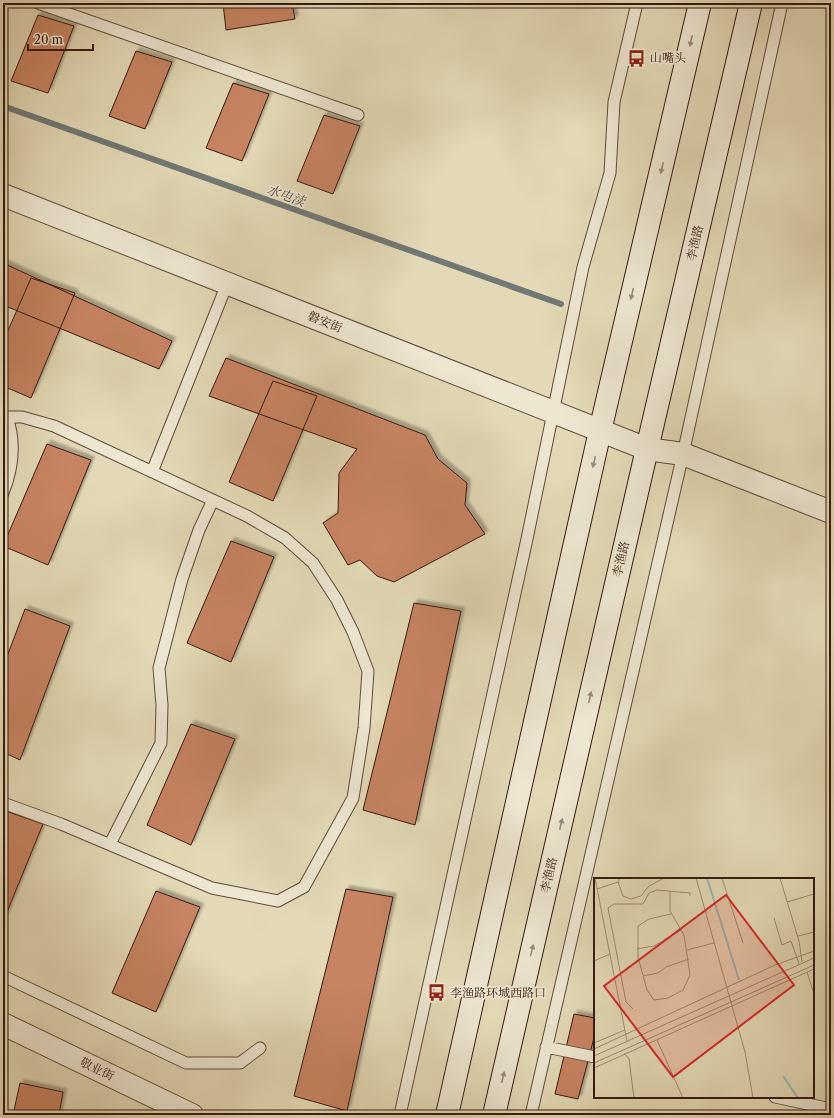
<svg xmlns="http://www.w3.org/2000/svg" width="834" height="1118" font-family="'Libre Caslon Text','Noto Serif SC',serif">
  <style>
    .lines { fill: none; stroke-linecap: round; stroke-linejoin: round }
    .stream { stroke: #707974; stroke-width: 6 }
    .building { fill: #c78362; stroke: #351a0f; filter: url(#shadow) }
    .service-casing { stroke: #604a39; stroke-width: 13 }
    .minor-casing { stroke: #604a39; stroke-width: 24 }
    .tertiary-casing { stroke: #604a39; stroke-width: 24 }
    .secondary-casing { stroke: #351a0f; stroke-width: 24 }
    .service { stroke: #ede6d0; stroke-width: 11 }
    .minor { stroke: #ede6d0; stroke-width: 22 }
    .tertiary { stroke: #ede6d0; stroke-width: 22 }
    .secondary { stroke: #ede6d0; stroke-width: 22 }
    .oneway { fill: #9a8a79 }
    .labels { text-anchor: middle; stroke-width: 3.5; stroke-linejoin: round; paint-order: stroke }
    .poi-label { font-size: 12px; fill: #351a0f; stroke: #ede6d0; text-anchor: start }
    .street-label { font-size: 12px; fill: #351a0f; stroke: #ede6d0 }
    .water-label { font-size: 13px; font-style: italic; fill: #534941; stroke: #ede6d0 }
    .inset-river { fill: none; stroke: #98b8b7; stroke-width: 2 }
    .inset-road { fill: none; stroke: #9d8d73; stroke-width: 1 }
    .view { fill: #d62828; fill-opacity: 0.15; stroke: #d62828; stroke-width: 2 }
    .inset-edge { fill: none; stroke: #351a0f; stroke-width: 2 }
  </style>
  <defs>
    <filter id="shadow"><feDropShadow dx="3.5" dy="-3.5" stdDeviation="1" flood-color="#0004"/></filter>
  </defs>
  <rect width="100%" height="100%" fill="#e3d9b6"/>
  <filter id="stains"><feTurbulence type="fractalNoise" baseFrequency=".005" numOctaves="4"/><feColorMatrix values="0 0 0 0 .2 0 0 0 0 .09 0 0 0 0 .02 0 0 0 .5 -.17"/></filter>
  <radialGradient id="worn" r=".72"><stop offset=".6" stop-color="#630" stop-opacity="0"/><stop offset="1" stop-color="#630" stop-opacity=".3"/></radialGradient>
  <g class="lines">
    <path class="stream" d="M 3,106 L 561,304"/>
  </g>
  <path class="building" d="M 223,3 L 292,3 L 295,19 L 226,30 Z
    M 38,15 L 74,26 L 48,93 L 11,81 Z
    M 136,51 L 172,62 L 145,129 L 109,116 Z
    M 233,83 L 269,94 L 242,161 L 206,148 Z
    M 324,115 L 360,126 L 333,194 L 297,181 Z
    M 3,263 L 172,341 L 159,369 L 3,305 Z
    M 31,278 L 75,293 L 31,398 L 3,386 L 3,342 Z
    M 226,358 L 425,435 L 438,459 L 467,483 L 465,505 L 485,534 L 394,582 L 377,576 L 360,560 L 348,565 L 323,523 L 338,513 L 339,473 L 357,449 L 209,396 Z
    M 273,381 L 317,396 L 273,501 L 229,482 Z
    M 47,444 L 91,460 L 48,565 L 3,546 Z
    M 231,541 L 274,557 L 231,662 L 187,643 Z
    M 414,603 L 461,611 L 415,825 L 363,810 Z
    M 25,609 L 70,626 L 20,760 L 3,752 L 3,667 Z
    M 191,724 L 235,739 L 191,845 L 147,825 Z
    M 3,810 L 43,824 L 3,922 Z
    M 346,889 L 393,897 L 347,1111 L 294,1096 Z
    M 156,891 L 200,907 L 156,1012 L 112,993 Z
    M 574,1014 L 595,1018 L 595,1034 L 578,1099 L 555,1094 Z
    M 20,1083 L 63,1092 L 59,1115 L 13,1115 Z"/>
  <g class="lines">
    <defs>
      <path id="service" d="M 38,3 L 358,115
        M 3,417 L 22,417 L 54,426 L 247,516 L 285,538 L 313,563 L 337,600 L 353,632 L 368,671 L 364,728 L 353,798 L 304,887 L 278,901 L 212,888 L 61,824 L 3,803
        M 152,472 L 227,284
        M 3,493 C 13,468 16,443 7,417
        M 110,844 L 161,743 L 162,705 L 159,668 L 182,579 L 199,530 L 213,500
        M 3,976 L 186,1063 L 240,1063 L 260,1048
        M 546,1047 L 595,1057
        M 775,1097 L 831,1109
        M 400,1115 L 527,539 L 583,267 L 610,173 L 614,102 L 637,3
        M 531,1115 L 683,454 L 782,3"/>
      <path id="minor" d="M 647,449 L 683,454 L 831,512
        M 3,1024 L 192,1115"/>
      <path id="tertiary" d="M 3,195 L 647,449"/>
      <path id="secondary" d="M 447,1115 L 600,431 L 700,3
        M 494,1115 L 647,449 L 751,3"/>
    </defs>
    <use href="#service" class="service-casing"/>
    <use href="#minor" class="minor-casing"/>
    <use href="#tertiary" class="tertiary-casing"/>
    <use href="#secondary" class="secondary-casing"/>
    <use href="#service" class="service"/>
    <use href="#minor" class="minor"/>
    <use href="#tertiary" class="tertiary"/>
    <use href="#secondary" class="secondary"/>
  </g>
  <defs><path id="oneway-solid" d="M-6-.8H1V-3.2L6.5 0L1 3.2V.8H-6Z"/></defs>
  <g class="oneway">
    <use href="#oneway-solid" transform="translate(691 41) rotate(103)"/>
    <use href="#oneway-solid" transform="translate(662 168) rotate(103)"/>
    <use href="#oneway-solid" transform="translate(632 294) rotate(103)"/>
    <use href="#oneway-solid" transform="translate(594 462) rotate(103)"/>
    <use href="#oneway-solid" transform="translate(590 697) rotate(-77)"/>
    <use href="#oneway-solid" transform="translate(561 824) rotate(-77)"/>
    <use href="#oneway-solid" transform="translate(532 950) rotate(-77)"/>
    <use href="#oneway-solid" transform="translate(503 1077) rotate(-77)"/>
  </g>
  <defs>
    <symbol id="bus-bare" viewBox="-9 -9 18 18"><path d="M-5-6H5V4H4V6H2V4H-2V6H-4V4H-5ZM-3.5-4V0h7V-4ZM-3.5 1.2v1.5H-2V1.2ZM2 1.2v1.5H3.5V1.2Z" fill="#8f2418" stroke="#ede6d0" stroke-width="2.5" paint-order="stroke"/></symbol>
  </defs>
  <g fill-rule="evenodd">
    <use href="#bus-bare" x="624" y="46" width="25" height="25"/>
    <use href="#bus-bare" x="424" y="980" width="25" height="25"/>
  </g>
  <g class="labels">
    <g class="poi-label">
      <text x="650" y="62">山嘴头</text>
      <text x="450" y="997">李渔路环城西路口</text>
    </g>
    <g class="street-label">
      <text transform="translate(695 243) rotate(-77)" y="4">李渔路</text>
      <text transform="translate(325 322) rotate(22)" y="4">磐安街</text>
      <text transform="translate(621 559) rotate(-77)" y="4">李渔路</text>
      <text transform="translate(549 875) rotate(-77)" y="4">李渔路</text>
      <text transform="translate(97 1069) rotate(26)" y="4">敬业街</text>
    </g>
    <g class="water-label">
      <text transform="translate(286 195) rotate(20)" y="5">水电渎</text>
    </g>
  </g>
  <g transform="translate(594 878)">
    <rect width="220" height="220" fill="#e3d9b6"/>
    <path class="inset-river" d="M 113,0 L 145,102M 189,198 L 204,220"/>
    <path class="inset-road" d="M 1,0 L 33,163M 26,0 L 24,4 L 29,18 L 37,21 L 47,18 L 55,8 L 70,0M 102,0 L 151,174 L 159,220M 128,0 L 149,65M 186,0 L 205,63 L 208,84M 3,11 L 24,4M 76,13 L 76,33 L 90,57 L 96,97 L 89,112 L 74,120 L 60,122 L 53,112 L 44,79 L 44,48 L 55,41 L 77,36M 193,24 L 220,16M 180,40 L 188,67 L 197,63 L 205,86M 204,58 L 220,54M 43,71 L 60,68 L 87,52M 93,72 L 120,65M 0,83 L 16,76M 213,94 L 220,116M 49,98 L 64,95 L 72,89 L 95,81M 39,131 L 32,124 L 14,30 L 20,26 L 49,26 L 55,15 L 63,12 L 96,15 L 96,18M 63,162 L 89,220M 0,165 L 31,152M 0,171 L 181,87 L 220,73M 30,175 L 35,181 L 40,220M 0,178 L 220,80M 0,185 L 220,87M 0,190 L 220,91"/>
    <path class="view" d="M 132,17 L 200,107 L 79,199 L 10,108 Z"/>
    <rect width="220" height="220" class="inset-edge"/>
  </g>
  <rect width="834" height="1118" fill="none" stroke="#e3d9b6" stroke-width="16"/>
  <rect x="4" y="4" width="826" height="1110" fill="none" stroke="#351a0f" stroke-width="2"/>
  <rect x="8" y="8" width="818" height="1102" fill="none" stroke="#351a0f"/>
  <path d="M28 44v6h65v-6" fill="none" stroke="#351a0f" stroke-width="2"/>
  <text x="34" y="44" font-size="12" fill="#351a0f" stroke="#ede6d0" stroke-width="3" paint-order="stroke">20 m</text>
  <rect width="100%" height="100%" filter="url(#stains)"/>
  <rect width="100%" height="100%" fill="url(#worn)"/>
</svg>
